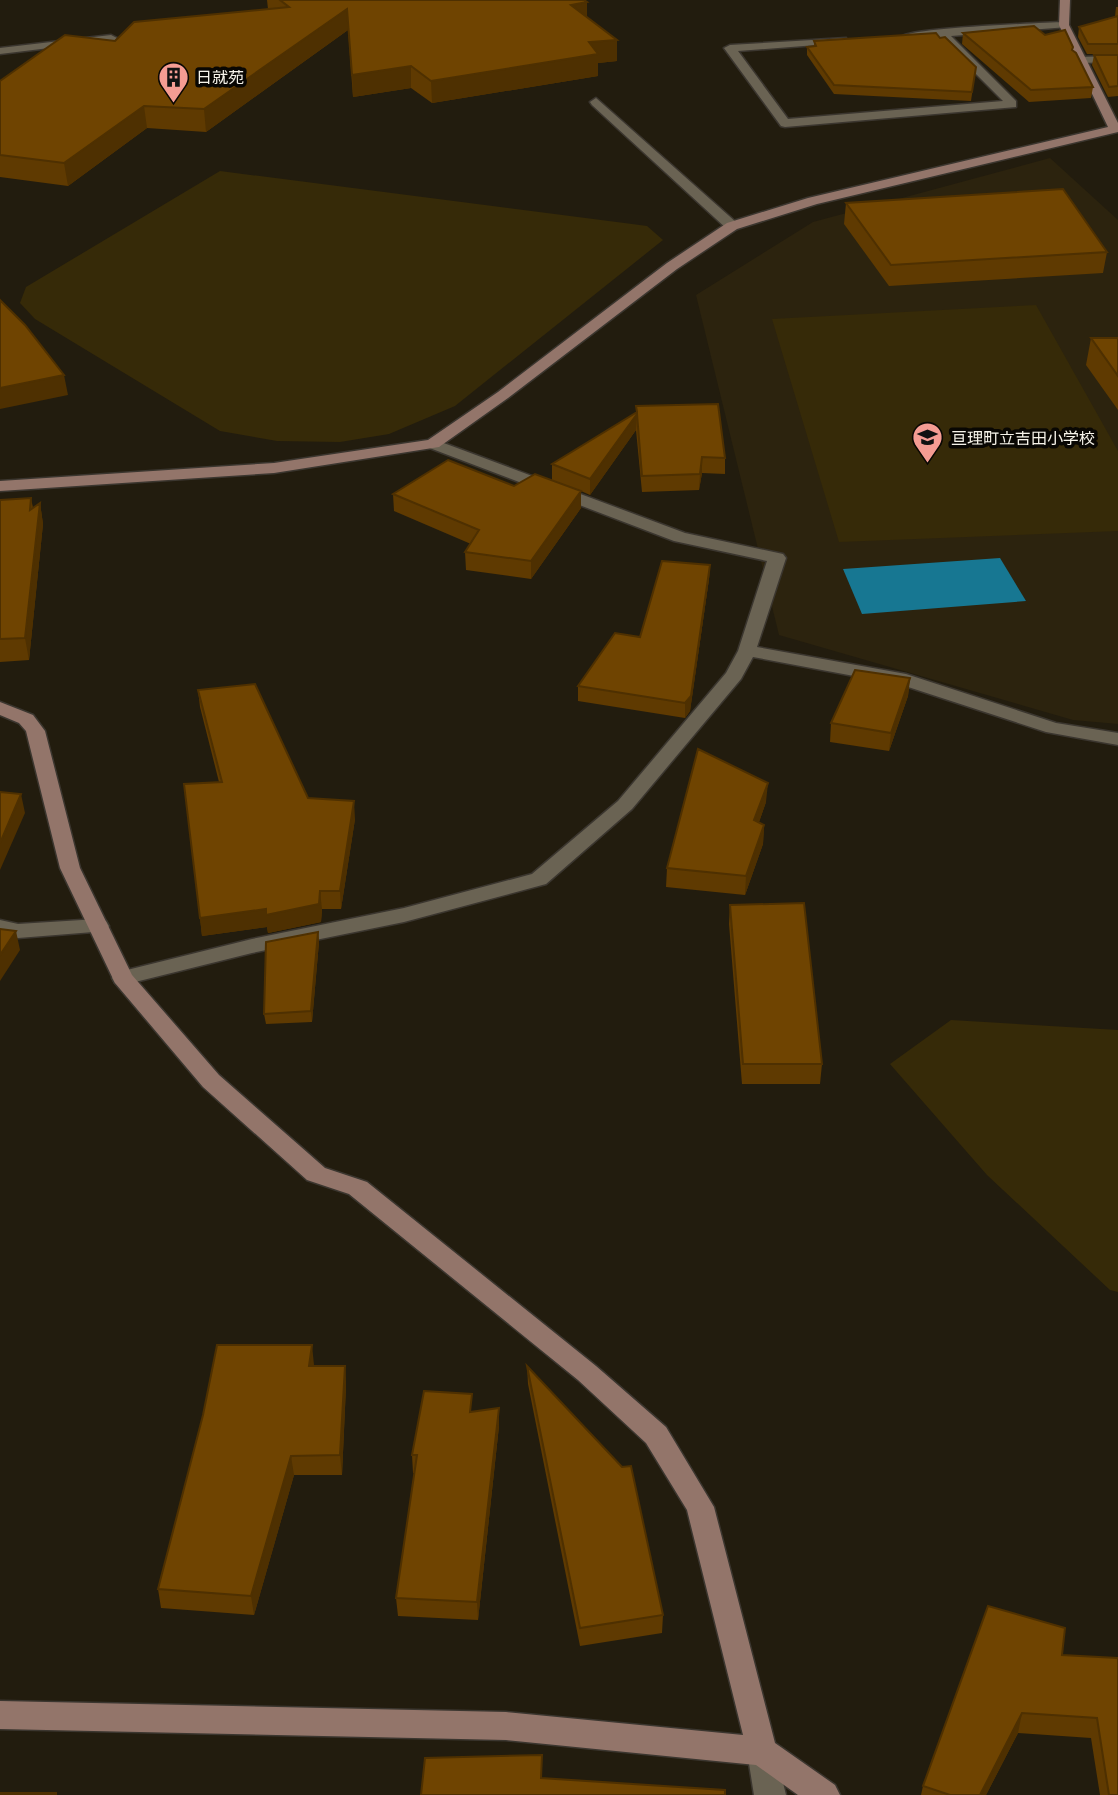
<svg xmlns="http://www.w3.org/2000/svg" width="1118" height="1795" font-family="'PT Sans Narrow','Noto Sans JP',sans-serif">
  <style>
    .built { fill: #2c230e }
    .green { fill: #362a08 }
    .water { fill: #177792 }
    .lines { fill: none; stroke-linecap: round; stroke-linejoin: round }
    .lane-casing { stroke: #3b362f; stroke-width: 3 }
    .street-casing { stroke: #3b362f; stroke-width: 3 }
    .secondary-casing { stroke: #3b362f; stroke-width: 3 }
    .lane { fill: #6a6353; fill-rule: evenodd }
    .street { fill: #6a6353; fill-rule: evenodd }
    .secondary { fill: #93756a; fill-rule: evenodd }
    .wall { fill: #5f3a01 }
    .shaded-wall { fill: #4e3001 }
    .building { fill: #6f4401; stroke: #4e3001; stroke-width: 2 }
    .labels { text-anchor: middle; stroke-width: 7; stroke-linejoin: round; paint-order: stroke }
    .far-poi-label { font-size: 16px; fill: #f7f4ea; stroke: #090703; text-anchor: start }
  </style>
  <rect width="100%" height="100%" fill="#221c0e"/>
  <path class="built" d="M 1050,158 L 1118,220 L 1118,724 L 1073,720 L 779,635 L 696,295 L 813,222 Z"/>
  <path class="green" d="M 220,171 L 632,224 L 647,226 L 663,240 L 455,406 L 389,434 L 340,442 L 277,441 L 220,431 L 35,319 L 20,303 L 26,287 Z
    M 1036,305 L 1118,451 L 1118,531 L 839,542 L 772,319 Z
    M 951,1020 L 1118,1030 L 1118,1292 L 1110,1290 L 987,1175 L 890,1064 Z"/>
  <path class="water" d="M 1000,558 L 1026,601 L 862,614 L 843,569 Z"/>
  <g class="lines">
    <defs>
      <path id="lane" d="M 111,35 L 117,38 L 115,40 L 0,54 L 0,48 Z
        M 596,98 L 737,223 L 737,229 L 727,229 L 592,105 L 590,102 Z"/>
      <path id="street" d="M 1064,22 L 1068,23 L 1068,27 L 951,36 L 1016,101 L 1016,107 L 785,127 L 781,126 L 724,48 L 730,45 L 846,38 L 846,42 L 842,43 L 738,51 L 788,119 L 1003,101 L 939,37 L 909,39 L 903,36 C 915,28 1040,23 1064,22 Z
        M 1118,56 L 1118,62 L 1079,63 L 1073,60 L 1079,57 Z
        M 433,439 L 685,533 L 783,554 L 786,558 L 757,647 L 906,674 L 1056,723 L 1118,733 L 1118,745 L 1046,732 L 902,685 L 753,657 L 741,679 L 632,809 L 546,884 L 404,922 L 252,953 L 123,985 L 115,983 L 112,978 L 115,973 L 123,971 L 252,939 L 404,908 L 532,874 L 618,801 L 726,673 L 738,651 L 767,561 L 674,541 L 427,447 L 425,444 L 427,441 Z
        M 98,919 L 106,921 L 109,926 L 106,931 L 18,938 L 0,934 L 0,920 L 18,924 Z
        M 762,1737 L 773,1741 L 786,1795 L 754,1795 L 747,1751 L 751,1741 Z"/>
      <path id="secondary" d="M 1060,0 L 1070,0 L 1069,25 L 1118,123 L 1118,132 L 817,204 L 737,229 L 677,269 L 508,398 L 439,447 L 274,473 L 0,491 L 0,481 L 274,463 L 428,440 L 498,392 L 667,263 L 727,223 L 808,198 L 1108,127 L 1059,25 Z
        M 0,702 L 33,715 L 45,731 L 80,868 L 132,975 L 219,1075 L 325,1168 L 367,1182 L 596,1366 L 666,1427 L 714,1507 L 775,1743 L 835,1785 L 840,1795 L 798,1795 L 756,1765 L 506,1740 L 0,1729 L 0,1701 L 506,1712 L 743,1735 L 687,1510 L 646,1443 L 578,1380 L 349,1194 L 307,1180 L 203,1087 L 115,983 L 60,868 L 26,731 L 19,723 L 0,715 Z"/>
    </defs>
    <use href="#lane" class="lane-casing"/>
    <use href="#street" class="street-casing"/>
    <use href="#secondary" class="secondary-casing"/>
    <use href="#lane" class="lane"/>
    <use href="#street" class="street"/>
    <use href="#secondary" class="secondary"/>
  </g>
  <path class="wall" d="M 267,0 L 584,0 L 587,17 L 617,40 L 617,61 L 598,63 L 598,76 L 432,103 L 411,88 L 353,97 L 348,30 L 206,132 L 147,128 L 68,186 L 0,177 L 0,81 L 115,41 L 268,9 Z
    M 1116,7 L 1118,7 L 1118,54 L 1087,54 L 1078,37 L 1079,27 L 1115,17 Z
    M 963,33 L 1045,35 L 1073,50 L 1093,87 L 1091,98 L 1029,102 L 962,44 Z
    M 940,38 L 976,67 L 971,101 L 834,94 L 807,55 L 807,47 L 814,46 L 814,41 Z
    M 1094,55 L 1118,55 L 1118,96 L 1108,97 L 1092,65 Z
    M 846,203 L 1107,252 L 1103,273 L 889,286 L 844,224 Z
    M 1091,338 L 1118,338 L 1118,410 L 1086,365 Z
    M 636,406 L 725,458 L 725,474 L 702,473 L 699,490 L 642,492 L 636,430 L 590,495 L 581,491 L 581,508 L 531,579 L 466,570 L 465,552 L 471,544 L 394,511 L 393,494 L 514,486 L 552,480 L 552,464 L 636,413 Z
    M 31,498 L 33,508 L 40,503 L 43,524 L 29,660 L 0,662 L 0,500 Z
    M 710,565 L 709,579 L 690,711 L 685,718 L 578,701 L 578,686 L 640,637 Z
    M 910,678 L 908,696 L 889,751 L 830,742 L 831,723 Z
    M 198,690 L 308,798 L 355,819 L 341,909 L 322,909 L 321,922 L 268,933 L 267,927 L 202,936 L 200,918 L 219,782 L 200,707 Z
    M 766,802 L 759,822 L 764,825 L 763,844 L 745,895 L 666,887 L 667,868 Z
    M 730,905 L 822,1064 L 820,1084 L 742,1084 L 729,924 Z
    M 318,932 L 319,942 L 312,1022 L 266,1024 L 264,1014 Z
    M 314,1365 L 314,1366 L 345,1366 L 346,1386 L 342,1475 L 294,1475 L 254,1615 L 161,1608 L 158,1589 Z
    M 527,1366 L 663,1615 L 662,1633 L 580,1646 L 528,1384 Z
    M 473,1412 L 499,1426 L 478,1620 L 398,1616 L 396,1598 L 414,1473 L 413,1473 L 412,1455 Z
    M 1062,1655 L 1118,1658 L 1118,1795 L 1100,1795 L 1091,1738 L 1018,1733 L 986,1795 L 921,1795 L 923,1786 Z"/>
  <path class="shaded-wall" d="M 587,2 L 587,23 L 571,5 Z
    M 347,9 L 348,30 L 206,132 L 204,109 Z
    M 617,40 L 617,61 L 598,63 L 598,76 L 432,103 L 431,81 L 589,42 Z
    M 411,66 L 411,88 L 353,97 L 352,75 Z
    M 144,106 L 147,128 L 68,186 L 64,163 Z
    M 64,375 L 68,395 L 0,409 L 0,388 Z
    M 637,414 L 636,430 L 590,495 L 590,479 Z
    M 702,457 L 702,473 L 699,490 L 700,474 Z
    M 581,491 L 581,508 L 531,579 L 531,561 Z
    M 40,503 L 43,524 L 29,660 L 25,638 Z
    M 710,565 L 709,579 L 690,711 L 685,718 L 685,703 Z
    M 910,678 L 908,696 L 889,751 L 891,733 Z
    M 768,783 L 766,802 L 753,839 L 754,820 Z
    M 21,794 L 25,813 L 0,870 L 0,843 Z
    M 354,801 L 355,819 L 341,909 L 340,891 Z
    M 764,825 L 763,844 L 745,895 L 746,876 Z
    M 320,891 L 322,909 L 321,922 L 268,933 L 267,927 L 202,936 L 200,918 Z
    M 16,931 L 20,950 L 0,981 L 0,955 Z
    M 318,932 L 319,942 L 312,1022 L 311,1011 Z
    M 312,1345 L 314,1365 L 311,1386 L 309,1366 Z
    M 345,1366 L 346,1386 L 342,1475 L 340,1455 Z
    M 499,1408 L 499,1426 L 478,1620 L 477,1602 Z
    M 291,1456 L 294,1475 L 254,1615 L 251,1596 Z
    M 1022,1713 L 1018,1733 L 986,1795 L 980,1795 Z"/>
  <path class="building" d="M 280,0 L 584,0 L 587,2 L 571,5 L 617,40 L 589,42 L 598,54 L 431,81 L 411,66 L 352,75 L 347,9 L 204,109 L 144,106 L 64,163 L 0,155 L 0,81 L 65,35 L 115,41 L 134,22 L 289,7 Z
    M 1118,16 L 1118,44 L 1088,44 L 1079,27 Z
    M 1034,26 L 1045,35 L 1065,30 L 1073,47 L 1072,50 L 1076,53 L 1093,87 L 1031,90 L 963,33 Z
    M 936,33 L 940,38 L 945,37 L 976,67 L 972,92 L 834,85 L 807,47 L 816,46 L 814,41 Z
    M 1094,55 L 1118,55 L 1118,86 L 1109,87 Z
    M 1063,189 L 1107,252 L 891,265 L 846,203 Z
    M 0,300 L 25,325 L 64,375 L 0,388 Z
    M 1091,338 L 1118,338 L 1118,376 Z
    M 718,404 L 725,458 L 702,457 L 700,474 L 642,476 L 637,414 L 590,479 L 552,464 L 637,412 L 636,406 Z
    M 448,460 L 514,486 L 535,474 L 581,491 L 531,561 L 465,552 L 479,530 L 393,494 Z
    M 31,498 L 30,510 L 40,503 L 25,638 L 0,639 L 0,500 Z
    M 662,561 L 710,565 L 691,696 L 685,703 L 578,686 L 615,633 L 640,637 Z
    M 855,670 L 910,678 L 891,733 L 831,723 Z
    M 255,684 L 308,798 L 354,801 L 340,891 L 320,891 L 319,904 L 266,915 L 266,909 L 200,918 L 184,784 L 222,782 L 198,690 Z
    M 698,749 L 768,783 L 754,820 L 764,825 L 746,876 L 667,868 Z
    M 0,792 L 21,794 L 0,843 Z
    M 804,903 L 822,1064 L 743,1064 L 730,905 Z
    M 0,929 L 16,931 L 0,955 Z
    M 318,932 L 311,1011 L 264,1014 L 266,942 Z
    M 217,1345 L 312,1345 L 309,1366 L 345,1366 L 340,1455 L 291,1456 L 251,1596 L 158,1589 L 203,1415 Z
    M 527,1366 L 622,1467 L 631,1466 L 663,1615 L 580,1628 Z
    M 424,1391 L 472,1394 L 470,1412 L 499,1408 L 477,1602 L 396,1598 L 417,1455 L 412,1455 Z
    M 988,1606 L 1065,1628 L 1062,1655 L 1118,1658 L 1118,1795 L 1109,1795 L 1097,1718 L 1022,1713 L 980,1795 L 950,1795 L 923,1786 Z
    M 542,1755 L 541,1778 L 725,1790 L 725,1795 L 421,1795 L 425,1758 Z
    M 0,1793 L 56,1793 L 56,1795 L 0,1795 Z"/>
  <defs>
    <symbol id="building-pin" viewBox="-11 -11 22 30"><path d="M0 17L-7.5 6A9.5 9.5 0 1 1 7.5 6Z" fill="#f59c93" stroke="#090703"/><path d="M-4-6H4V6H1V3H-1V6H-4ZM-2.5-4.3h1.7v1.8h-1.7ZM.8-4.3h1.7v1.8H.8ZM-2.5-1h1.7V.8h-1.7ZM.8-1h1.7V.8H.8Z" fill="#111"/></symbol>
    <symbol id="school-pin" viewBox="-11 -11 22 30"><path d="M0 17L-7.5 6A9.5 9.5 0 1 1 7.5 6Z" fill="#f59c93" stroke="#090703"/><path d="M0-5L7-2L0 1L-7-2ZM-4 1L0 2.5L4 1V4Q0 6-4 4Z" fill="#111"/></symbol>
  </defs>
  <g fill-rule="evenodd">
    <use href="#building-pin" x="156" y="60" width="35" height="47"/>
    <use href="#school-pin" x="910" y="420" width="35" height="47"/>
  </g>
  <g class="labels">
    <g class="far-poi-label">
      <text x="196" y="83">日就苑</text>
      <text x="951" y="444">亘理町立吉田小学校</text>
    </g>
  </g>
</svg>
